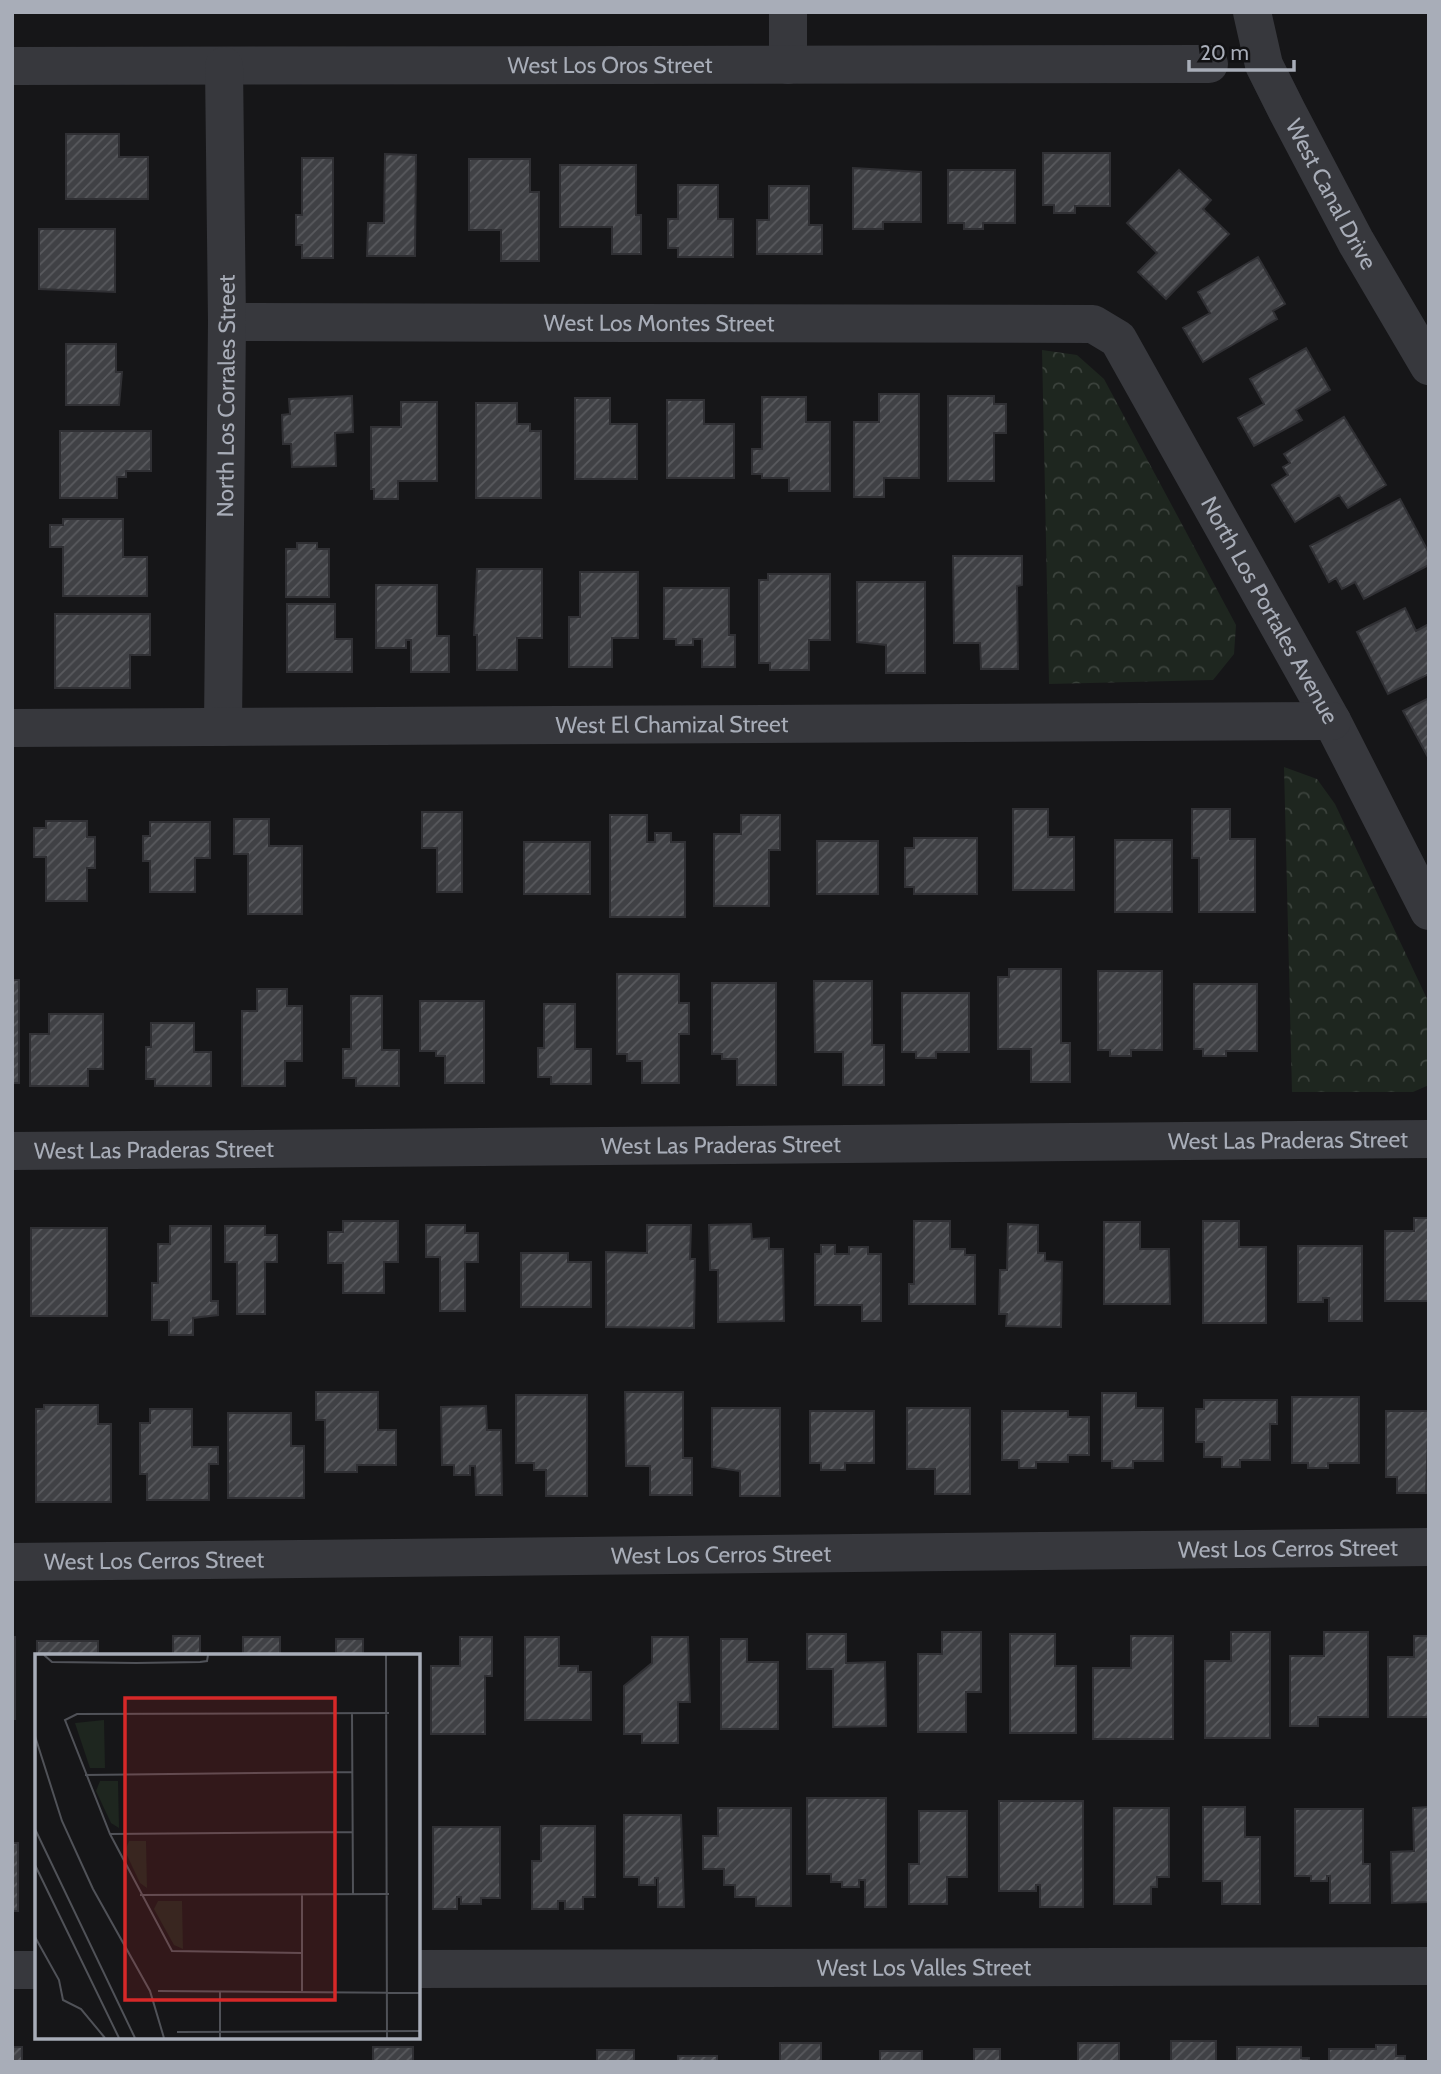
<svg xmlns="http://www.w3.org/2000/svg" width="1441" height="2074" font-family="Cabin,sans-serif">
  <style>
    .park { fill: url(#park-crowns) }
    .building { fill: url(#building-hatch); stroke: #303034; stroke-width: 2 }
    .lines { fill: none; stroke-linecap: round; stroke-linejoin: round }
    .minor { stroke: #37383d; stroke-width: 38 }
    .labels { text-anchor: middle; stroke-width: 6; stroke-linejoin: round; paint-order: stroke }
    .street-label { font-size: 23px; fill: #a8adb8; stroke: #111113 }
    .inset-road { fill: none; stroke: #505258; stroke-width: 2 }
    .view { fill: #d62828; fill-opacity: 0.15; stroke: #d62828; stroke-width: 3.5 }
    .inset-edge { fill: none; stroke: #a8adb8; stroke-width: 3.5 }
  </style>
  <defs>
    <pattern id="park-crowns" width="20" height="18" patternUnits="userSpaceOnUse" patternTransform="scale(1.75)"><rect width="20" height="18" fill="#1e261f"/><path d="M2 6a3 3 0 1 1 6 0M12 15a3 3 0 1 1 6 0" fill="none" stroke="#3c433d"/></pattern>
    <pattern id="building-hatch" width="6" height="6" patternUnits="userSpaceOnUse" patternTransform="scale(1.75)"><rect width="6" height="6" fill="#404145"/><path d="M-1 1l2-2M0 6l6-6M5 7l2-2" fill="none" stroke="#595a5e"/></pattern>
  </defs>
  <rect width="100%" height="100%" fill="#161618"/>
  <path class="park" d="M 1042,350 L 1077,355 L 1104,379 L 1236,625 L 1234,654 L 1213,680 L 1049,684 Z
    M 1284,767 L 1317,779 L 1335,804 L 1429,1003 L 1429,1085 L 1413,1092 L 1292,1092 Z"/>
  <path class="building" d="M 66,134 L 119,134 L 119,157 L 148,157 L 148,199 L 66,199 Z
    M 1043,153 L 1110,153 L 1110,206 L 1075,206 L 1075,213 L 1054,213 L 1054,205 L 1043,205 Z
    M 385,154 L 416,155 L 415,256 L 367,256 L 368,223 L 384,223 Z
    M 302,158 L 333,158 L 333,258 L 302,258 L 302,245 L 296,245 L 296,215 L 302,215 Z
    M 469,159 L 530,159 L 530,192 L 539,192 L 539,261 L 501,261 L 501,230 L 469,230 Z
    M 560,165 L 636,165 L 636,215 L 641,215 L 641,254 L 612,254 L 612,227 L 560,227 Z
    M 853,168 L 921,172 L 921,222 L 883,222 L 883,229 L 853,229 Z
    M 948,170 L 1015,170 L 1015,223 L 983,223 L 983,229 L 964,229 L 964,223 L 948,223 Z
    M 1179,170 L 1211,200 L 1203,209 L 1229,234 L 1166,299 L 1138,272 L 1157,253 L 1127,223 Z
    M 678,185 L 718,185 L 718,219 L 733,219 L 733,257 L 678,257 L 678,248 L 668,248 L 668,219 L 678,219 Z
    M 769,186 L 809,186 L 809,225 L 822,225 L 822,254 L 757,254 L 757,220 L 769,220 Z
    M 39,229 L 115,229 L 115,292 L 39,289 Z
    M 1258,257 L 1285,304 L 1273,311 L 1277,319 L 1203,362 L 1183,328 L 1210,313 L 1198,292 Z
    M 66,344 L 116,344 L 116,372 L 122,372 L 119,405 L 66,405 Z
    M 1306,348 L 1330,390 L 1296,410 L 1302,420 L 1254,446 L 1238,418 L 1264,404 L 1250,379 Z
    M 879,394 L 919,394 L 919,478 L 884,478 L 884,497 L 854,497 L 854,422 L 879,422 Z
    M 352,396 L 353,432 L 335,433 L 336,466 L 292,467 L 291,444 L 283,444 L 282,415 L 290,414 L 289,399 Z
    M 948,396 L 994,396 L 994,404 L 1006,404 L 1006,433 L 994,433 L 994,481 L 948,481 Z
    M 762,397 L 806,397 L 806,422 L 830,422 L 830,491 L 789,491 L 789,478 L 762,478 L 762,474 L 752,474 L 752,449 L 762,449 Z
    M 575,398 L 610,398 L 610,424 L 637,424 L 637,479 L 575,479 Z
    M 667,400 L 704,400 L 704,424 L 734,424 L 734,478 L 667,478 Z
    M 401,402 L 437,402 L 437,481 L 398,481 L 398,499 L 374,499 L 374,489 L 371,489 L 371,427 L 401,427 Z
    M 476,403 L 517,403 L 517,424 L 530,424 L 530,431 L 541,431 L 541,498 L 476,498 Z
    M 1344,417 L 1386,485 L 1348,508 L 1339,495 L 1295,522 L 1272,485 L 1288,475 L 1283,467 L 1290,463 L 1284,454 Z
    M 60,431 L 151,431 L 151,471 L 126,471 L 126,477 L 117,477 L 117,498 L 60,498 Z
    M 1400,499 L 1429,553 L 1429,565 L 1364,599 L 1355,582 L 1342,589 L 1336,578 L 1329,582 L 1310,546 Z
    M 63,519 L 123,519 L 123,557 L 147,557 L 147,596 L 63,596 L 63,547 L 50,547 L 50,525 L 63,525 Z
    M 297,543 L 317,543 L 317,549 L 329,549 L 329,597 L 286,597 L 286,549 L 297,549 Z
    M 953,556 L 1022,556 L 1022,585 L 1017,586 L 1018,669 L 981,669 L 980,643 L 954,643 Z
    M 477,569 L 542,569 L 542,638 L 517,638 L 517,670 L 477,670 L 477,635 L 474,635 Z
    M 580,572 L 638,572 L 638,638 L 612,638 L 612,667 L 569,667 L 569,617 L 580,617 Z
    M 768,574 L 830,574 L 830,640 L 809,640 L 809,670 L 770,670 L 770,663 L 759,663 L 759,580 L 768,580 Z
    M 857,582 L 925,582 L 925,673 L 886,673 L 886,645 L 857,642 Z
    M 376,585 L 437,585 L 437,636 L 449,636 L 449,672 L 411,672 L 411,640 L 406,640 L 406,648 L 376,648 Z
    M 664,588 L 729,588 L 729,635 L 735,635 L 735,667 L 702,667 L 702,639 L 693,639 L 693,645 L 676,645 L 676,639 L 664,639 Z
    M 287,604 L 335,604 L 335,639 L 352,639 L 352,672 L 287,672 Z
    M 1405,608 L 1416,631 L 1429,624 L 1429,674 L 1388,694 L 1357,632 Z
    M 55,614 L 150,614 L 150,655 L 130,655 L 130,688 L 55,688 Z
    M 1429,698 L 1429,759 L 1403,711 Z
    M 1013,809 L 1048,809 L 1048,837 L 1074,837 L 1074,890 L 1013,890 Z
    M 1192,809 L 1230,809 L 1230,839 L 1255,839 L 1255,912 L 1199,912 L 1199,858 L 1192,858 Z
    M 422,812 L 462,812 L 462,892 L 437,892 L 437,848 L 422,848 Z
    M 610,815 L 647,815 L 647,842 L 655,842 L 655,833 L 671,833 L 671,842 L 685,842 L 685,917 L 610,917 Z
    M 741,815 L 780,815 L 780,850 L 769,850 L 769,906 L 714,906 L 714,834 L 741,834 Z
    M 234,819 L 269,819 L 269,846 L 302,846 L 302,914 L 248,914 L 248,854 L 234,854 Z
    M 46,821 L 87,821 L 87,837 L 95,837 L 95,868 L 87,868 L 87,901 L 46,901 L 46,857 L 34,857 L 34,828 L 46,828 Z
    M 150,822 L 210,822 L 210,858 L 195,858 L 195,892 L 150,892 L 150,861 L 143,861 L 143,836 L 150,836 Z
    M 914,838 L 977,838 L 977,894 L 914,894 L 914,887 L 905,887 L 905,848 L 914,848 Z
    M 1115,840 L 1172,840 L 1172,912 L 1115,912 Z
    M 817,841 L 878,841 L 878,894 L 817,894 Z
    M 524,842 L 590,842 L 590,894 L 524,894 Z
    M 1009,969 L 1061,969 L 1061,1043 L 1070,1043 L 1070,1082 L 1031,1082 L 1031,1049 L 998,1049 L 998,977 L 1009,977 Z
    M 1098,971 L 1162,971 L 1162,1050 L 1131,1050 L 1131,1056 L 1110,1056 L 1110,1050 L 1098,1050 Z
    M 617,974 L 679,974 L 679,1003 L 689,1003 L 689,1034 L 679,1034 L 679,1083 L 642,1083 L 642,1061 L 627,1061 L 627,1054 L 617,1054 Z
    M 12,980 L 19,980 L 19,1083 L 12,1083 Z
    M 814,981 L 872,981 L 872,1045 L 884,1045 L 884,1085 L 843,1085 L 843,1052 L 815,1052 Z
    M 712,983 L 776,983 L 776,1085 L 737,1085 L 737,1059 L 722,1059 L 722,1054 L 712,1054 Z
    M 1194,984 L 1257,984 L 1257,1051 L 1226,1051 L 1226,1056 L 1203,1056 L 1203,1049 L 1194,1049 Z
    M 257,989 L 287,989 L 287,1006 L 302,1006 L 302,1061 L 285,1061 L 285,1086 L 242,1086 L 242,1011 L 257,1011 Z
    M 902,993 L 969,993 L 969,1052 L 936,1052 L 936,1058 L 916,1058 L 916,1052 L 902,1052 Z
    M 351,996 L 382,996 L 382,1050 L 399,1050 L 399,1086 L 356,1086 L 356,1078 L 343,1078 L 343,1049 L 351,1049 Z
    M 420,1001 L 484,1001 L 484,1083 L 445,1083 L 445,1056 L 436,1056 L 436,1051 L 420,1051 Z
    M 544,1004 L 575,1004 L 575,1049 L 591,1049 L 591,1084 L 551,1084 L 551,1077 L 538,1077 L 538,1048 L 544,1048 Z
    M 49,1014 L 103,1014 L 103,1069 L 88,1069 L 88,1086 L 30,1086 L 30,1034 L 49,1034 Z
    M 151,1023 L 194,1023 L 194,1052 L 211,1052 L 211,1086 L 155,1086 L 155,1079 L 146,1079 L 146,1047 L 151,1047 Z
    M 1414,1218 L 1429,1218 L 1429,1301 L 1385,1301 L 1385,1231 L 1414,1231 Z
    M 343,1221 L 398,1221 L 398,1262 L 384,1262 L 384,1293 L 343,1293 L 343,1263 L 328,1263 L 328,1232 L 343,1232 Z
    M 914,1221 L 950,1221 L 950,1249 L 965,1249 L 965,1255 L 975,1255 L 975,1304 L 909,1304 L 909,1284 L 914,1284 Z
    M 1203,1221 L 1239,1221 L 1239,1247 L 1266,1247 L 1266,1323 L 1203,1323 Z
    M 1104,1222 L 1140,1222 L 1140,1249 L 1169,1249 L 1170,1304 L 1104,1304 Z
    M 751,1224 L 752,1239 L 769,1238 L 769,1249 L 783,1249 L 784,1321 L 718,1322 L 718,1270 L 710,1270 L 709,1225 Z
    M 1008,1224 L 1038,1225 L 1038,1253 L 1045,1253 L 1045,1261 L 1062,1262 L 1061,1327 L 1006,1326 L 1007,1314 L 999,1314 L 1000,1270 L 1007,1270 Z
    M 426,1225 L 465,1225 L 465,1233 L 478,1233 L 478,1262 L 465,1262 L 465,1311 L 440,1311 L 440,1257 L 426,1257 Z
    M 647,1225 L 691,1225 L 690,1259 L 695,1259 L 694,1328 L 606,1327 L 606,1252 L 647,1253 Z
    M 170,1226 L 211,1226 L 211,1301 L 218,1301 L 218,1315 L 193,1318 L 193,1335 L 169,1335 L 169,1320 L 152,1320 L 152,1283 L 158,1283 L 158,1244 L 170,1244 Z
    M 225,1226 L 265,1226 L 265,1235 L 277,1235 L 277,1262 L 265,1262 L 265,1314 L 237,1314 L 237,1262 L 225,1262 Z
    M 31,1228 L 107,1228 L 107,1316 L 31,1316 Z
    M 821,1245 L 835,1245 L 835,1254 L 849,1254 L 849,1247 L 868,1247 L 868,1254 L 881,1254 L 881,1321 L 862,1321 L 862,1305 L 815,1305 L 815,1254 L 821,1254 Z
    M 1298,1246 L 1362,1246 L 1362,1321 L 1329,1321 L 1329,1298 L 1323,1298 L 1323,1302 L 1298,1302 Z
    M 521,1253 L 568,1253 L 568,1262 L 591,1262 L 591,1307 L 521,1307 Z
    M 316,1392 L 378,1392 L 378,1430 L 396,1430 L 396,1465 L 357,1465 L 357,1472 L 325,1472 L 325,1420 L 316,1420 Z
    M 625,1392 L 683,1392 L 683,1458 L 692,1458 L 692,1495 L 650,1495 L 650,1466 L 626,1466 Z
    M 1102,1393 L 1136,1393 L 1136,1408 L 1163,1408 L 1163,1461 L 1133,1461 L 1133,1468 L 1112,1468 L 1112,1461 L 1102,1461 Z
    M 516,1395 L 587,1395 L 587,1496 L 546,1496 L 546,1470 L 534,1470 L 534,1463 L 516,1463 Z
    M 1292,1397 L 1359,1397 L 1359,1463 L 1328,1463 L 1328,1468 L 1308,1468 L 1308,1463 L 1292,1463 Z
    M 1204,1400 L 1277,1400 L 1277,1424 L 1270,1424 L 1270,1460 L 1240,1460 L 1240,1467 L 1222,1467 L 1222,1457 L 1204,1457 L 1204,1442 L 1196,1442 L 1196,1409 L 1204,1409 Z
    M 44,1405 L 98,1405 L 98,1424 L 111,1424 L 111,1502 L 36,1502 L 36,1409 L 44,1409 Z
    M 486,1406 L 487,1430 L 501,1430 L 502,1495 L 476,1495 L 475,1466 L 470,1466 L 470,1475 L 454,1475 L 454,1465 L 442,1465 L 441,1407 Z
    M 712,1408 L 780,1408 L 780,1496 L 740,1496 L 740,1471 L 712,1467 Z
    M 907,1408 L 970,1408 L 970,1494 L 935,1494 L 935,1469 L 907,1469 Z
    M 150,1409 L 192,1409 L 192,1447 L 218,1447 L 218,1464 L 209,1464 L 209,1500 L 147,1500 L 147,1474 L 140,1474 L 140,1423 L 150,1423 Z
    M 810,1411 L 874,1411 L 874,1463 L 845,1463 L 845,1470 L 821,1470 L 821,1463 L 810,1463 Z
    M 1002,1411 L 1068,1411 L 1068,1417 L 1089,1417 L 1089,1455 L 1068,1455 L 1068,1462 L 1036,1462 L 1036,1468 L 1019,1468 L 1019,1460 L 1002,1460 Z
    M 1386,1411 L 1429,1411 L 1426,1493 L 1397,1493 L 1397,1477 L 1386,1477 Z
    M 228,1413 L 291,1413 L 291,1446 L 304,1446 L 304,1498 L 228,1498 Z
    M 942,1632 L 981,1632 L 981,1692 L 966,1692 L 966,1732 L 918,1732 L 918,1654 L 942,1654 Z
    M 1231,1632 L 1270,1632 L 1270,1738 L 1205,1738 L 1205,1661 L 1231,1661 Z
    M 1324,1632 L 1368,1632 L 1368,1717 L 1318,1717 L 1318,1726 L 1290,1726 L 1290,1656 L 1324,1656 Z
    M 807,1634 L 846,1634 L 846,1663 L 885,1662 L 886,1726 L 833,1727 L 833,1669 L 807,1669 Z
    M 1010,1634 L 1055,1634 L 1055,1666 L 1076,1666 L 1076,1733 L 1010,1733 Z
    M 173,1636 L 200,1636 L 200,1656 L 173,1656 Z
    M 1131,1636 L 1173,1636 L 1173,1739 L 1093,1739 L 1093,1668 L 1131,1668 Z
    M 1414,1636 L 1429,1636 L 1429,1717 L 1388,1717 L 1388,1657 L 1414,1657 Z
    M 12,1637 L 15,1637 L 15,1719 L 12,1719 Z
    M 243,1637 L 280,1637 L 280,1656 L 243,1656 Z
    M 460,1637 L 492,1637 L 492,1676 L 485,1676 L 485,1734 L 431,1734 L 431,1666 L 460,1666 Z
    M 525,1637 L 559,1637 L 559,1666 L 578,1666 L 578,1672 L 591,1672 L 591,1720 L 525,1720 Z
    M 652,1637 L 688,1637 L 690,1702 L 678,1702 L 678,1743 L 642,1743 L 642,1734 L 624,1734 L 624,1686 L 652,1663 Z
    M 336,1639 L 363,1639 L 363,1656 L 336,1656 Z
    M 721,1639 L 747,1639 L 747,1662 L 778,1662 L 778,1729 L 721,1729 Z
    M 37,1641 L 98,1641 L 98,1656 L 37,1656 Z
    M 807,1798 L 886,1798 L 886,1907 L 865,1907 L 865,1880 L 859,1880 L 859,1887 L 842,1887 L 842,1882 L 831,1882 L 831,1874 L 807,1874 Z
    M 999,1801 L 1083,1801 L 1083,1907 L 1040,1907 L 1040,1885 L 1036,1885 L 1036,1891 L 999,1891 Z
    M 1203,1807 L 1245,1807 L 1245,1837 L 1260,1837 L 1260,1904 L 1222,1904 L 1222,1881 L 1203,1881 Z
    M 1429,1807 L 1429,1902 L 1392,1903 L 1391,1852 L 1414,1851 L 1413,1808 Z
    M 718,1808 L 791,1808 L 791,1906 L 756,1906 L 756,1897 L 735,1897 L 735,1885 L 724,1885 L 724,1869 L 703,1869 L 703,1836 L 718,1836 Z
    M 1114,1808 L 1169,1808 L 1169,1877 L 1157,1877 L 1157,1887 L 1151,1887 L 1151,1904 L 1114,1904 Z
    M 1295,1809 L 1363,1809 L 1363,1864 L 1370,1864 L 1370,1903 L 1330,1903 L 1330,1876 L 1327,1876 L 1327,1881 L 1311,1881 L 1311,1876 L 1295,1876 Z
    M 919,1811 L 967,1811 L 967,1877 L 947,1877 L 947,1904 L 909,1904 L 909,1864 L 919,1864 Z
    M 624,1815 L 681,1815 L 684,1907 L 658,1907 L 658,1878 L 655,1878 L 655,1885 L 639,1885 L 639,1877 L 624,1877 Z
    M 541,1826 L 595,1826 L 595,1897 L 583,1897 L 583,1909 L 565,1909 L 565,1901 L 558,1901 L 558,1909 L 532,1909 L 532,1861 L 541,1861 Z
    M 433,1827 L 500,1827 L 500,1898 L 481,1898 L 481,1904 L 461,1904 L 461,1897 L 457,1897 L 457,1909 L 433,1909 Z
    M 12,1843 L 18,1843 L 18,1911 L 12,1911 Z
    M 1171,2041 L 1216,2041 L 1216,2062 L 1151,2062 L 1171,2061 Z
    M 780,2043 L 821,2043 L 821,2062 L 780,2062 Z
    M 1078,2043 L 1119,2043 L 1119,2062 L 1078,2062 Z
    M 1376,2045 L 1396,2045 L 1396,2056 L 1405,2056 L 1405,2062 L 1329,2062 L 1329,2049 L 1376,2049 Z
    M 12,2047 L 22,2047 L 22,2062 L 12,2062 Z
    M 373,2047 L 413,2047 L 413,2062 L 373,2062 Z
    M 1237,2047 L 1301,2047 L 1301,2058 L 1309,2058 L 1309,2062 L 1237,2062 Z
    M 974,2049 L 1000,2049 L 1000,2062 L 974,2062 Z
    M 597,2050 L 634,2050 L 634,2062 L 597,2062 Z
    M 880,2051 L 922,2051 L 922,2062 L 880,2062 Z
    M 678,2056 L 717,2056 L 717,2062 L 678,2062 Z"/>
  <g class="lines">
    <g class="minor">
      <path d="M 788,12 L 788,65"/>
      <path id="s1" d="M 1252,12 L 1264,65 L 1287,111 L 1356,242 L 1429,366"/>
      <path id="s2" d="M 12,66 L 1209,64"/>
      <path id="s3" d="M 227,322 L 1093,324 L 1118,339 L 1332,721 L 1429,911"/>
      <path id="s4" d="M 223,727 L 227,322 L 224,66"/>
      <path id="s5" d="M 12,728 L 1332,721"/>
      <path id="s6" d="M 12,1151 L 1429,1139"/>
      <path id="s7" d="M 12,1562 L 1429,1547"/>
      <path id="s8" d="M 418,1969 L 1429,1966"/>
      <path d="M 12,1970 L 37,1970"/>
    </g>
  </g>
  <g class="labels">
    <g class="street-label">
      <text dy="8" stroke="none"><textPath href="#s2" startOffset="598">West Los Oros Street</textPath></text>
      <text dy="8" stroke="none"><textPath href="#s1" startOffset="200">West Canal Drive</textPath></text>
      <text dy="8" stroke="none"><textPath href="#s3" startOffset="432">West Los Montes Street</textPath></text>
      <text dy="8" stroke="none"><textPath href="#s4" startOffset="331">North Los Corrales Street</textPath></text>
      <text dy="8" stroke="none"><textPath href="#s3" startOffset="1206">North Los Portales Avenue</textPath></text>
      <text dy="8" stroke="none"><textPath href="#s5" startOffset="660">West El Chamizal Street</textPath></text>
      <text dy="8" stroke="none"><textPath href="#s6" startOffset="1276">West Las Praderas Street</textPath></text>
      <text dy="8" stroke="none"><textPath href="#s6" startOffset="709">West Las Praderas Street</textPath></text>
      <text dy="8" stroke="none"><textPath href="#s6" startOffset="142">West Las Praderas Street</textPath></text>
      <text dy="8" stroke="none"><textPath href="#s7" startOffset="1276">West Los Cerros Street</textPath></text>
      <text dy="8" stroke="none"><textPath href="#s7" startOffset="709">West Los Cerros Street</textPath></text>
      <text dy="8" stroke="none"><textPath href="#s7" startOffset="142">West Los Cerros Street</textPath></text>
      <text dy="8" stroke="none"><textPath href="#s8" startOffset="506">West Los Valles Street</textPath></text>
    </g>
  </g>
  <g transform="translate(35 1654)">
    <rect width="385" height="385" fill="#161618"/>
    <path d="M 69,66 L 70,114 L 55,114 L 40,69 ZM 65,127 L 83,127 L 84,174 L 76,169 L 61,137 ZM 94,187 L 111,187 L 112,234 L 105,229 L 90,197 ZM 123,247 L 147,247 L 148,295 L 139,291 L 119,255 Z" fill="#1e261f"/>
    <path class="inset-road" d="M 9,1 L 17,8 L 101,9 L 165,8 L 172,7 L 173,1M 351,1 L 352,384M 317,59 L 318,240M 0,82 L 27,167 L 58,235 L 115,337 L 129,384M 50,121 L 318,118M 0,175 L 100,384M 75,180 L 318,178M 0,211 L 84,384M 105,241 L 354,240M 0,283 L 24,326 L 28,346 L 46,355 L 70,384M 267,299 L 137,297 L 75,180 L 30,66 L 42,60 L 354,59M 123,337 L 385,339M 185,337 L 185,384M 267,337 L 267,240M 142,378 L 385,377"/>
    <path class="view" d="M 90,44 L 300,44 L 300,346 L 90,346 Z"/>
    <rect width="385" height="385" class="inset-edge"/>
  </g>
  <rect width="1441" height="2074" fill="none" stroke="#a8adb8" stroke-width="28"/>
  <path d="M1189 60v10h105v-10" fill="none" stroke="#a8adb8" stroke-width="3.5"/>
  <text x="1200" y="60" font-size="21" fill="#a8adb8" stroke="#111113" stroke-width="5" paint-order="stroke">20 m</text>
</svg>
